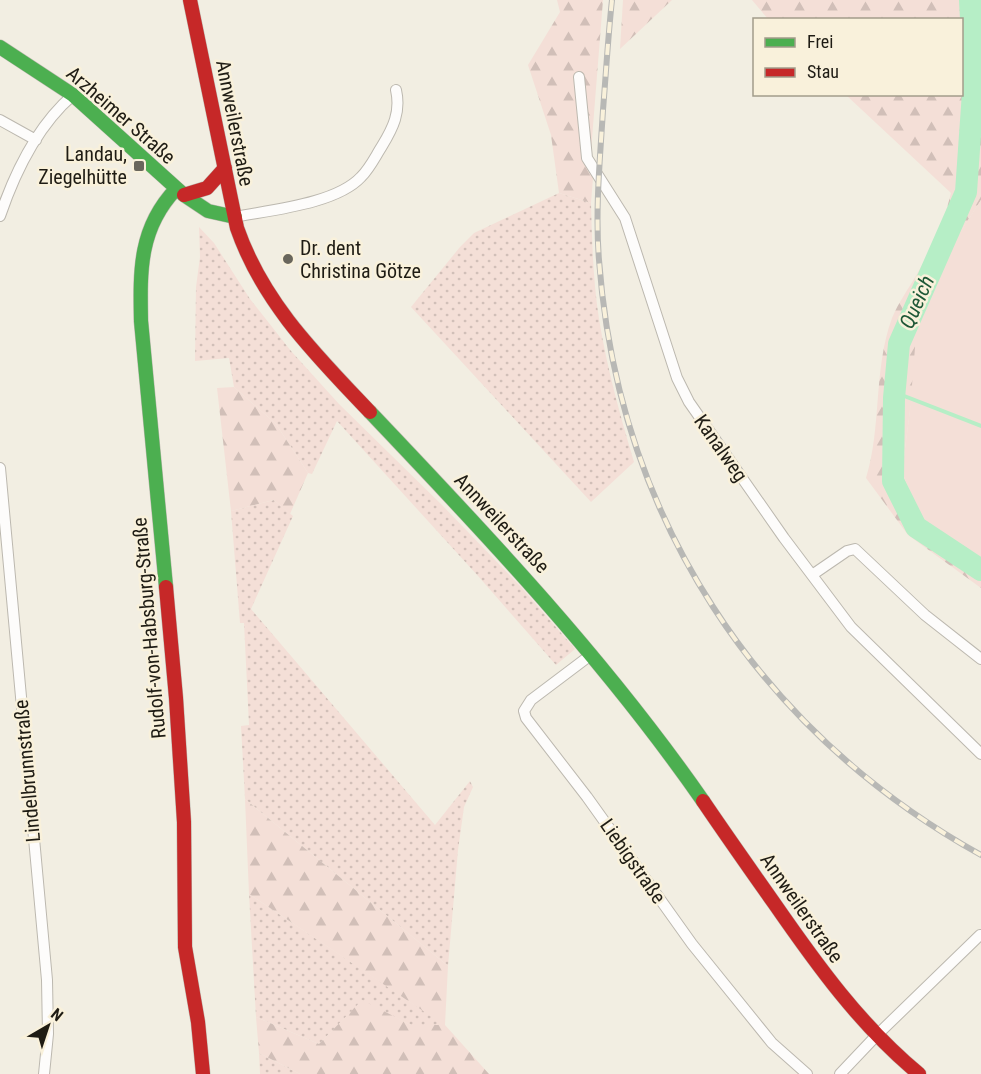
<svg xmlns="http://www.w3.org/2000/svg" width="981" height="1074" font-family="'Roboto Condensed',sans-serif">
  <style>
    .grass { fill: url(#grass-dots) }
    .forest { fill: url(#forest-firs) }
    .garden { fill: #f4dfd7 }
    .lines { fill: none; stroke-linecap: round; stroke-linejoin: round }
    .stream { stroke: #b6eec6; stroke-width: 4 }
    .river { stroke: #b6eec6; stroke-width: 22 }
    .street-casing { stroke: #bcb8af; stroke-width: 12 }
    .fast-casing { stroke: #bcb8af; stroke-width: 15 }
    .jam-casing { stroke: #bcb8af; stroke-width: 15 }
    .street { stroke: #fdfcfb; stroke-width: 10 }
    .fast { stroke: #4caf50; stroke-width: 14 }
    .jam { stroke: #c62828; stroke-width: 14 }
    .rail-casing { stroke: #b8b8b5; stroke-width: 6 }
    .rail { stroke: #f9f1db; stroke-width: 4; stroke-dasharray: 11; stroke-linecap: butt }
    .poi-dot { fill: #69665c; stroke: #f9f1db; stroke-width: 2 }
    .labels { text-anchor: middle; stroke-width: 5; stroke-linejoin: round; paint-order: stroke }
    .street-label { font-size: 20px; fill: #1f1c14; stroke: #f9f1db }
    .poi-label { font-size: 20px; fill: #1f1c14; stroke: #f9f1db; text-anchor: end }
    .water-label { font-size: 21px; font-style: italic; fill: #1e5837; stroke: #f9f1db }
  </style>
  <defs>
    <pattern id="grass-dots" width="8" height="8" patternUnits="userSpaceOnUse" patternTransform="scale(1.5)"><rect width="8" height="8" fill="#f4dfd7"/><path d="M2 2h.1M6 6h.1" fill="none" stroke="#d1bfb8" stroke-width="1.8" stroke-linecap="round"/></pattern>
    <pattern id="forest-firs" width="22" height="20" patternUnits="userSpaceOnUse" patternTransform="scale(1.5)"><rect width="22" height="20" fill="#f4dfd7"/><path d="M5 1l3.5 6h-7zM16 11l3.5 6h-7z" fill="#d1bfb8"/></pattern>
  </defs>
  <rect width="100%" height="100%" fill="#f2eee2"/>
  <path class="grass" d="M 559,193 L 591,203 C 592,242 593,280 599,319 C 607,368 620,415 634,462 L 591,502 L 411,307 L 460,247 L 474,233 Z
    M 199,227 L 214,243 L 250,299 L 291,351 L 339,404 L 442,505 L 521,587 L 575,649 L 556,665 L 478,576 L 337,421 L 312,474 L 308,473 L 276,424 L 234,387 L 229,358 L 195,361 L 196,287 L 200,257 Z
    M 274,500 L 293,516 L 251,609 L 435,825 L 470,781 L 473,787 L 464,807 L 458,850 L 448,966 L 245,799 L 241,726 L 249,725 L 244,623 L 240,623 L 231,511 Z
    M 249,894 L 445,1025 L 411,1025 L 362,1001 L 319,1044 L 256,1017 Z
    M 259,1053 L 300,1074 L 260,1074 Z"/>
  <path class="forest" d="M 557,0 L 603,0 L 590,164 L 593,178 L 591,203 L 559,193 L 551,135 L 528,65 L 560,12 Z
    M 623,0 L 672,0 L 620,49 Z
    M 752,0 L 981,0 L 981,200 L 936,270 L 910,410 L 902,472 L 921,518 L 981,557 L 981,588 L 908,535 L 866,478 C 882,426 873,370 892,318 C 898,303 909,288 917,274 C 932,248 944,222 951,193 L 846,95 L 962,94 L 962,20 L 768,19 Z
    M 234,387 L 276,424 L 308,473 L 290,514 L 274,500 L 231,511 L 217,388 Z
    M 245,799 L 448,966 L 445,1025 L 489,1074 L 300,1074 L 259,1053 L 256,1017 L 319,1044 L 362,1000 L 411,1025 L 444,1025 L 249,894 Z"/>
  <path class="garden" d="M 981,200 L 981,557 L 921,518 L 902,472 L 910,410 L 918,310 L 936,270 Z"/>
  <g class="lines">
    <path class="stream" d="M 894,392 L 981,426"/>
    <path class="river" d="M 970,0 L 974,78 L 966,192 L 899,344 L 894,398 L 893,481 L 916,527 L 981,570"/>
    <defs>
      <path id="street" d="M 579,77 L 587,158 L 625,218 L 677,378 L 689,402 L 784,538 L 851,627 L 981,754
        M 0,120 L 36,140
        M 0,216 C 15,172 37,126 73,95
        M 235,217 C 270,210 336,204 361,177 C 370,168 375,157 382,146 C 393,128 401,112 396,90
        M 0,468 L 47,980 L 48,1034 L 44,1074
        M 812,575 L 847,551 L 855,549 L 925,615 L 981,659
        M 592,654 L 531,700 L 524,711 L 526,718 L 587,797 L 692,944 L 772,1043 L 807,1074
        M 840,1074 L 876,1036 L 980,935"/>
      <path id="fast" d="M 0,47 L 73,95 L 184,195 L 208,211 L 235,217
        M 370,412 C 488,536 605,660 703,801
        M 166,587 L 141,321 C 140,270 139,228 176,189"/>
      <path id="jam" d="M 190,0 L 237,228 C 263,303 316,355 370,412
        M 184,195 L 207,188 L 225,168
        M 166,587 L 176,698 L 184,822 L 185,947 L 198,1022 L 203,1074
        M 703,801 C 726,835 750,869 774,903 C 817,965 860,1025 919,1074"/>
    </defs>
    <use href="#street" class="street-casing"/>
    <use href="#fast" class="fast-casing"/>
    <use href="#jam" class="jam-casing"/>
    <use href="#street" class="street"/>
    <use href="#fast" class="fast"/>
    <use href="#jam" class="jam"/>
    <defs>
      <path id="rail" d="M 612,0 C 608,37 606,73 603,110 C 600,160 595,210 599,260 C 618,517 757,730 981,855"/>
    </defs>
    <use href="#rail" class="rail-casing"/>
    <use href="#rail" class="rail"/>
  </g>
  <g class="poi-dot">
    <rect x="133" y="160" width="12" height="12" rx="3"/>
    <circle cx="288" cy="259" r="6"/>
  </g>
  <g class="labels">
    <g class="street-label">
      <text transform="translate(121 115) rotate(41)" y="7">Arzheimer Straße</text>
      <text transform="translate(235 123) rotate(79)" y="7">Annweilerstraße</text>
      <text transform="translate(721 448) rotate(55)" y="7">Kanalweg</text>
      <text transform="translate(502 523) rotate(47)" y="7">Annweilerstraße</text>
      <text transform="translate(149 628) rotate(-95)" y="7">Rudolf-von-Habsburg-Straße</text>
      <text transform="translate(27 771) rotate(-95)" y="7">Lindelbrunnstraße</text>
      <text transform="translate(633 861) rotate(55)" y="7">Liebigstraße</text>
      <text transform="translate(802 908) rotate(55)" y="7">Annweilerstraße</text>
    </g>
    <g class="poi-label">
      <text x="127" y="161">Landau,<tspan x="127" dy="23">Ziegelhütte</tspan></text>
      <text x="300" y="255" text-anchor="start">Dr. dent<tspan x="300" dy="23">Christina Götze</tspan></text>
    </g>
    <g class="water-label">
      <text transform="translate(917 302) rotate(-66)" y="7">Queich</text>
    </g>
  </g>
  <rect x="753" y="18" width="210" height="78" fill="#f9f1db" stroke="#a29c8b" stroke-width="1.5"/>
  <rect x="765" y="38" width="30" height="9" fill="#4caf50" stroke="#a29c8b" stroke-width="1.5"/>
  <text x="807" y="48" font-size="18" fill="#1f1c14">Frei</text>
  <rect x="765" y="68" width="30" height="9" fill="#c62828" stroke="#a29c8b" stroke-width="1.5"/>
  <text x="807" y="78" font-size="18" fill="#1f1c14">Stau</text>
  <g transform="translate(48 1026) rotate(39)" stroke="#f9f1db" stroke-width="4.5" paint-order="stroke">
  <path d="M0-4.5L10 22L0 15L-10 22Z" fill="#1f1c14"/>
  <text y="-9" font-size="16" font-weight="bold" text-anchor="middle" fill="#1f1c14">N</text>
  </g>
</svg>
